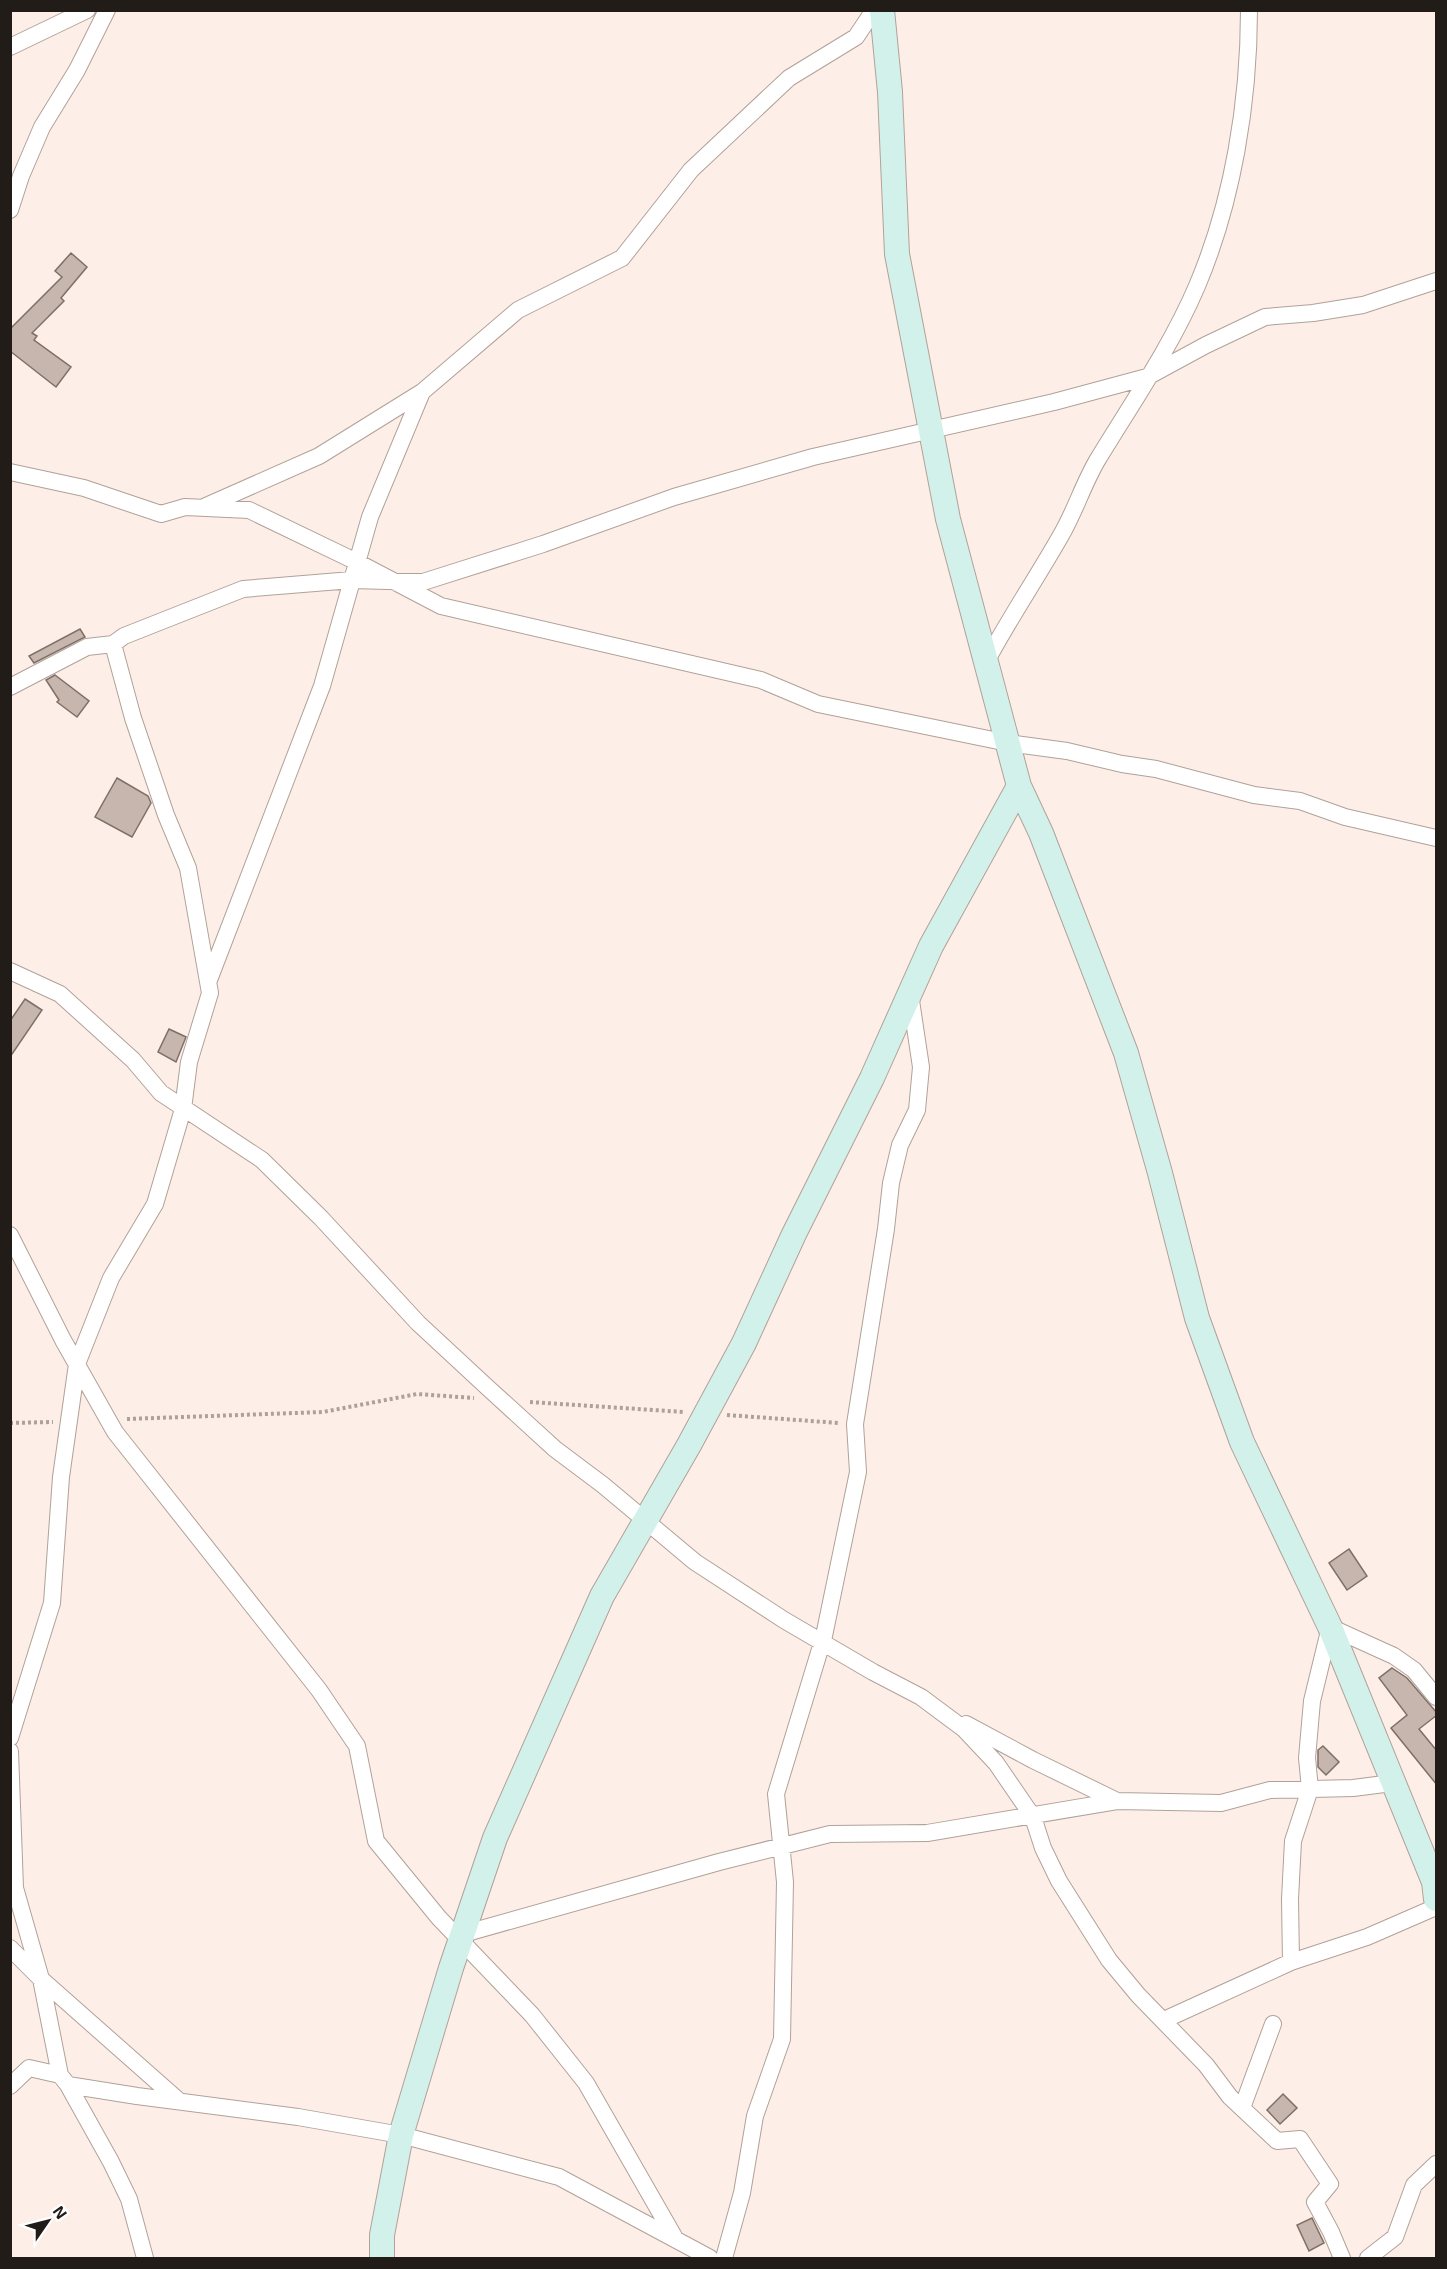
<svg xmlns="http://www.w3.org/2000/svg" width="1447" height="2269" font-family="'Exo 2',sans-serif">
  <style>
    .building { fill: #c7b6ae; stroke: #7e6f67; stroke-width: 1.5 }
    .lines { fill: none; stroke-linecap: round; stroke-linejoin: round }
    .street-casing { stroke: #b1a199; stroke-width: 18 }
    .secondary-casing { stroke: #b1a199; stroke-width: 26 }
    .path { stroke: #aca19b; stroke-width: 4; stroke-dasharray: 3 3; stroke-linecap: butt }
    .street { stroke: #fff; stroke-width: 16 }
    .secondary { stroke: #d2f1ea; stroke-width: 24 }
  </style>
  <rect width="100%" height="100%" fill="#fdefe7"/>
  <path class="building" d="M 71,253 L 87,267 L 61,298 L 64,301 L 32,333 L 37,336 L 34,340 L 71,367 L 56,387 L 10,351 L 10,329 L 62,277 L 55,271 Z
    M 80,629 L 85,637 L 34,663 L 29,656 Z
    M 55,675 L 89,701 L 77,717 L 57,702 L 59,700 L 46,680 Z
    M 117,778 L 148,796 L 151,803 L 132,837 L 95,817 Z
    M 25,999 L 42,1010 L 10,1057 L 10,1021 Z
    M 169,1029 L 186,1037 L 176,1062 L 158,1052 Z
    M 1349,1549 L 1367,1576 L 1347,1590 L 1329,1563 Z
    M 1392,1668 L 1407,1678 L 1437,1713 L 1437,1715 L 1419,1729 L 1437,1751 L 1437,1785 L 1391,1728 L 1407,1715 L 1379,1678 Z
    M 1323,1746 L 1339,1762 L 1326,1775 L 1318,1767 L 1318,1750 Z
    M 1283,2094 L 1297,2108 L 1280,2124 L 1267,2110 Z
    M 1312,2218 L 1324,2243 L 1309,2251 L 1297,2225 Z"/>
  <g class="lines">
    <defs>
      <path id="street" d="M 10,47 L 87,10
        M 10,210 L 21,176 L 42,127 L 77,70 L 107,10
        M 10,472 L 84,488 L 161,514 L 185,507 L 249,510 L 357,562 L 441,606 L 761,680 L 818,704 L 1008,743 L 1067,751 L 1122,764 L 1156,769 L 1254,795 L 1300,801 L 1345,817 L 1436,838
        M 206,506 L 319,456 L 422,392 L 518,310 L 622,258 L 691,170 L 789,78 L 856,37 L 874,10
        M 986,662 C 1009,619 1036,579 1060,537 C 1075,512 1083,484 1098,459 C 1132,403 1171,347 1197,286 C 1233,201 1249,102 1249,10
        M 10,687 L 87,647 L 113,644
        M 10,971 L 60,994 L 133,1060 L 161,1093 L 262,1160 L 321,1218 L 418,1323 L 487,1387 L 555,1449 L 603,1485 L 695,1562 L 784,1620 L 873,1672 L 921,1697 L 964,1729 L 996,1763 L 1033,1817 L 1043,1848 L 1059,1881 L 1109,1960 L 1138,1995 L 1206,2065 L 1230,2097 L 1277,2141 L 1300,2139 L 1330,2184 L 1315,2202 L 1331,2232 L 1342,2258
        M 209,980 L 322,686 L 370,517 L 422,392
        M 10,1235 L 63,1340 L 115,1432 L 319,1690 L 357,1746 L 376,1841 L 439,1918 L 532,2015 L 586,2083 L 676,2240
        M 966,1724 L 1033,1760 L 1117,1801
        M 10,1738 L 52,1603 L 61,1477 L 77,1364 L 111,1278 L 155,1204 L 183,1109 L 189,1062 L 210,993 L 188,868 L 166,815 L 133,718 L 113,644 L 124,636 L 243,589 L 352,580 L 423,582 L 543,544 L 674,497 L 813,457 L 1054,402 L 1147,377 L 1206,345 L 1265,317 L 1313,313 L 1363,305 L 1436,281
        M 10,1751 L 15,1888 L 41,1979 L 179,2101
        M 463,1934 L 719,1862 L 830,1834 L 927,1833 L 1117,1801 L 1221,1803 L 1270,1790 L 1353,1788 L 1392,1783
        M 10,1948 L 41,1979 L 60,2075 L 68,2085 L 111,2162 L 129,2199 L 145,2258
        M 1291,1962 L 1290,1899 L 1293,1841 L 1310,1789 L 1307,1758 L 1312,1701 L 1330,1627 L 1394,1656 L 1414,1670 L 1436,1697
        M 1164,2020 L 1291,1962 L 1367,1937 L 1436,1907
        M 68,2085 L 137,2096 L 298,2117 L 401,2135 L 559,2177 L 710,2258
        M 10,2086 L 29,2068 L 60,2075
        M 1242,2108 L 1273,2024
        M 724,2258 L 742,2193 L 755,2116 L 782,2039 L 785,1882 L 776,1794 L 824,1636 L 858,1472 L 855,1424 L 886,1229 L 891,1183 L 900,1145 L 917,1110 L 921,1067 L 910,994
        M 1368,2258 L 1395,2237 L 1414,2185 L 1436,2164"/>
      <path id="secondary" d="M 882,10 L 890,92 L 897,254 L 948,519 L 1019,786 L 1041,833 L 1126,1053 L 1160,1173 L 1197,1318 L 1242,1442 L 1330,1627 L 1434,1882 L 1436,1899
        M 382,2258 L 382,2235 L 401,2135 L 451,1968 L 495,1838 L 602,1596 L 689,1445 L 744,1343 L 794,1234 L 872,1078 L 931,946 L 1019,786"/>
    </defs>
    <use href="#street" class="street-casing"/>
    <use href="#secondary" class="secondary-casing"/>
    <path class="path" d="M 530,1402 L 684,1412
      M 727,1415 L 839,1423
      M 127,1419 L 323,1412 L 417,1394 L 474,1398
      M 10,1423 L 53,1422"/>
    <use href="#street" class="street"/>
    <use href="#secondary" class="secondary"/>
  </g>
  <rect width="1447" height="2269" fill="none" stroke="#221c19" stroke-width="24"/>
  <g transform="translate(48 2221) rotate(55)" stroke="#ffffff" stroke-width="4.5" paint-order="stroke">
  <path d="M0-4.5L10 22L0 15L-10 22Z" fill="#221c19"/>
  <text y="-9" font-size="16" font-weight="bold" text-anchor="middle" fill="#221c19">N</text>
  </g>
</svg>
